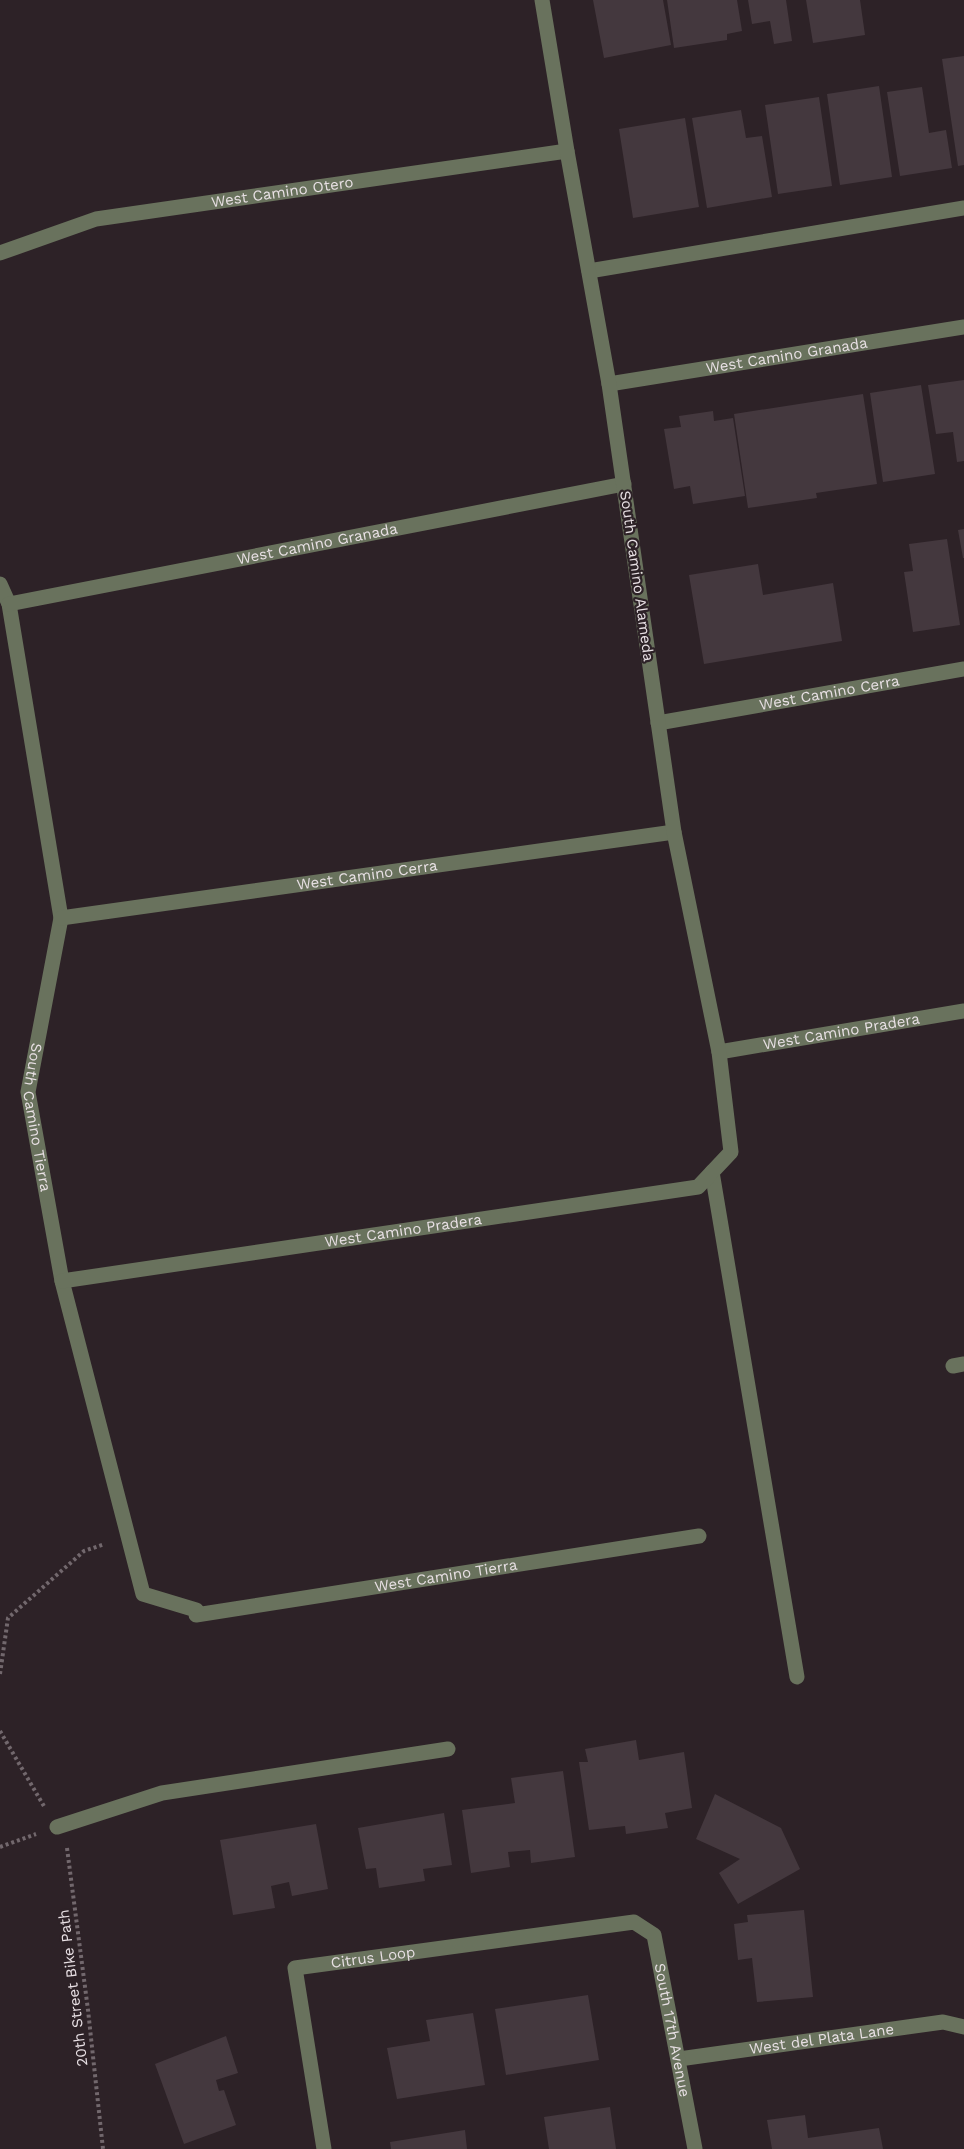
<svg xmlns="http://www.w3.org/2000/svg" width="964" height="2149" font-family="'Work Sans',sans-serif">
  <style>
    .building { fill: #44383e }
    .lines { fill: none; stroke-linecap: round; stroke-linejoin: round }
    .path { stroke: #72686d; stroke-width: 4; stroke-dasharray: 3 3; stroke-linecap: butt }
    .minor { stroke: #69725d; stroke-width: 15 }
    .labels { text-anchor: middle; stroke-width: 4.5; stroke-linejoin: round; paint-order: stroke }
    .street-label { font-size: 15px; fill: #e8e0e4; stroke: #2d2227 }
  </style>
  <rect width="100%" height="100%" fill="#2d2227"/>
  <path class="building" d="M 593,0 L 663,0 L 671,45 L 604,58 Z
    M 667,0 L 737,0 L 742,31 L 727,34 L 727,40 L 674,48 Z
    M 748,0 L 786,0 L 792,41 L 774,44 L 770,21 L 752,24 Z
    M 806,0 L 860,0 L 865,35 L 813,43 Z
    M 964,56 L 964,165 L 958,166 L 942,59 Z
    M 879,86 L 892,177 L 840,185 L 827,94 Z
    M 922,87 L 929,133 L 946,130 L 952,168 L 900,176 L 887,92 Z
    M 819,97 L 832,186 L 778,194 L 765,105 Z
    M 741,110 L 746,138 L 762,136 L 772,197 L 707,208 L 692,118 Z
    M 685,118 L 699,207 L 633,218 L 619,129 Z
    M 964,380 L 964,461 L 957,462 L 953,432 L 936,434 L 928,385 Z
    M 921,385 L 935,474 L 883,482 L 870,393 Z
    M 863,394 L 877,484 L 816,493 L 817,498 L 748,508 L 734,414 Z
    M 713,411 L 714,421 L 733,418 L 745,496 L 693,504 L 690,486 L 674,489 L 664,429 L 681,427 L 679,416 Z
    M 964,529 L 964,558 L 963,558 L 958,530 Z
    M 947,539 L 960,625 L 913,632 L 904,572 L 913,571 L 909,544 Z
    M 758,564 L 763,595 L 833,583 L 842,641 L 704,664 L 689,575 Z
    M 636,1740 L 639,1760 L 684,1752 L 692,1808 L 665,1813 L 668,1828 L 626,1834 L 625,1826 L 589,1830 L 579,1762 L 588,1762 L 585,1749 Z
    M 563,1771 L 575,1857 L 531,1863 L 530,1850 L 508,1852 L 510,1867 L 471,1873 L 462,1810 L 515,1803 L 511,1778 Z
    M 715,1794 L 781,1828 L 800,1869 L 738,1904 L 719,1873 L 740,1859 L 696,1839 Z
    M 444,1813 L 452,1865 L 423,1869 L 425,1881 L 379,1888 L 376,1868 L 366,1869 L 358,1828 Z
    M 316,1824 L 328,1889 L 292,1896 L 289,1882 L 271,1886 L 275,1908 L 233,1915 L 220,1840 Z
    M 804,1910 L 813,1997 L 757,2002 L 752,1958 L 738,1960 L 734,1924 L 748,1922 L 747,1915 Z
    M 588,1995 L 599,2060 L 506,2075 L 495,2009 Z
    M 473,2013 L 485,2085 L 397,2099 L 387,2048 L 430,2041 L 426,2020 Z
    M 226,2036 L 238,2073 L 216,2080 L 219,2091 L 224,2090 L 236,2125 L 184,2144 L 155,2064 Z
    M 610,2107 L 616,2149 L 549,2149 L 544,2117 Z
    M 805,2115 L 808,2138 L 879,2128 L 883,2149 L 772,2149 L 767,2120 Z
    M 465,2130 L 467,2149 L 391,2149 L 390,2142 Z"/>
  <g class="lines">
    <path class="path" d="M 0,1674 L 8,1618 L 84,1551 L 105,1544
      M 0,1731 L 45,1808
      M 0,1847 L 36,1834
      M 67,1848 L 88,2010 L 103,2149"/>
    <g class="minor">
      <path id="s1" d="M 0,253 L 96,219 L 567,151"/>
      <path d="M 589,271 L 964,208"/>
      <path id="s2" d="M 609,384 L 964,327"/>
      <path id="s3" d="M 0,584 L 9,604 L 61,918 L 28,1092 L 62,1281 L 143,1594 L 196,1610 L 196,1615 L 699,1536"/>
      <path id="s4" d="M 9,604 L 624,484"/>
      <path id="s5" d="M 658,723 L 964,669"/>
      <path id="s6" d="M 61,918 L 674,832"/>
      <path id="s7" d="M 719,1052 L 964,1011"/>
      <path d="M 712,1172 L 797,1677"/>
      <path id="s8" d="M 62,1281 L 698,1187 L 731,1152 L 719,1052 L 674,832 L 609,384 L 567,151 L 542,0"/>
      <path d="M 953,1366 L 964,1364"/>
      <path d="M 57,1827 L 162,1793 L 448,1749"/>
      <path id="s9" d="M 679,2059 L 943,2022 L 964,2027"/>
      <path id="s10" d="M 324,2149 L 295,1968 L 634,1922 L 654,1935 L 695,2149"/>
    </g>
  </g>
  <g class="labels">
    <g class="street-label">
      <text dy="5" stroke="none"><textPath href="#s1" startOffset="290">West Camino Otero</textPath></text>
      <text dy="5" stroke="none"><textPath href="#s2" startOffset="180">West Camino Granada</textPath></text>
      <text dy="5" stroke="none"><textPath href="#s4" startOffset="314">West Camino Granada</textPath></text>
      <text transform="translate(637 576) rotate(82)" y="5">South Camino Alameda</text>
      <text dy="5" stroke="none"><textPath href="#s5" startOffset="174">West Camino Cerra</textPath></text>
      <text dy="5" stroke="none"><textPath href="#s6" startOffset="309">West Camino Cerra</textPath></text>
      <text dy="5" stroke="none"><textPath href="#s7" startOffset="124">West Camino Pradera</textPath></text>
      <text dy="5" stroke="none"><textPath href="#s3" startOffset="543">South Camino Tierra</textPath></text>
      <text dy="5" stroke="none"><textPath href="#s8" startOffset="345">West Camino Pradera</textPath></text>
      <text dy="5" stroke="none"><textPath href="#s3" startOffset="1346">West Camino Tierra</textPath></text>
      <text dy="5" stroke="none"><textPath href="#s10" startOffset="262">Citrus Loop</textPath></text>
      <text transform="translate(73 1988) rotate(-97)" y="5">20th Street Bike Path</text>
      <text dy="5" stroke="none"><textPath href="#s10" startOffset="646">South 17th Avenue</textPath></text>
      <text dy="5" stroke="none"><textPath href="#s9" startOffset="144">West del Plata Lane</textPath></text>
    </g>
  </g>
</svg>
